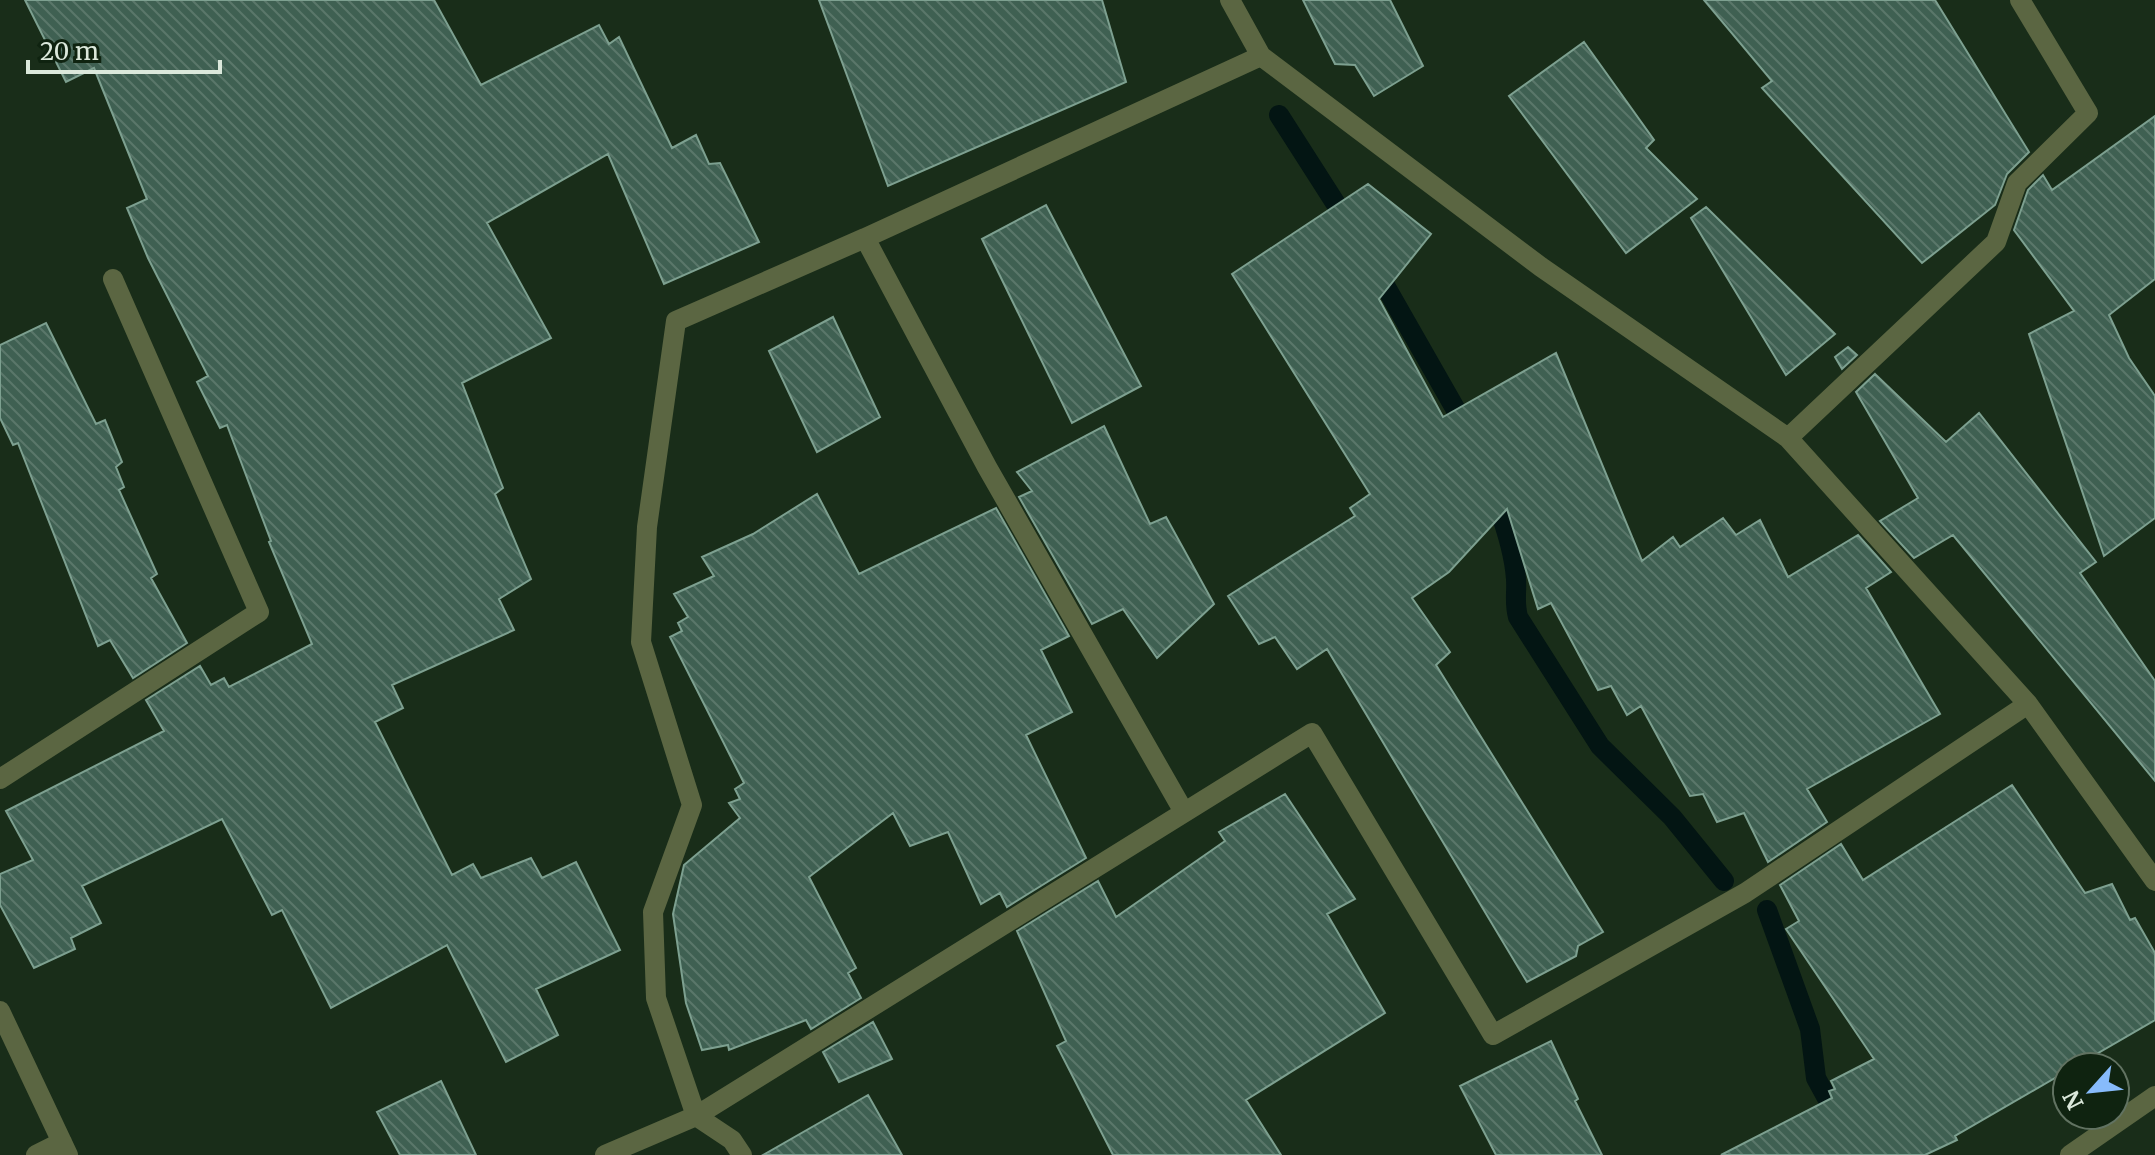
<svg xmlns="http://www.w3.org/2000/svg" width="2155" height="1155" font-family="Merriweather,serif">
  <style>
    .lines { fill: none; stroke-linecap: round; stroke-linejoin: round }
    .stream { stroke: #031513; stroke-width: 20 }
    .building { fill: url(#building-back-hatch); stroke: #7da090; stroke-width: 2 }
    .minor { stroke: #5b6642; stroke-width: 20 }
  </style>
  <defs>
    <pattern id="building-back-hatch" width="6" height="6" patternUnits="userSpaceOnUse" patternTransform="scale(2)"><rect width="6" height="6" fill="#3f6052"/><path d="M-1 5l2 2M0 0l6 6M5-1l2 2" fill="none" stroke="#5a776a"/></pattern>
  </defs>
  <rect width="100%" height="100%" fill="#192d19"/>
  <g class="lines">
    <path class="stream" d="M 1279,115 L 1350,226
      M 1375,268 L 1468,431
      M 1492,490 C 1503,518 1514,549 1516,579 C 1517,593 1514,602 1518,617 L 1600,746 L 1672,817 L 1724,881
      M 1767,910 L 1810,1029 L 1816,1078 L 1858,1155"/>
  </g>
  <path class="building" d="M 25,0 L 434,0 L 481,85 L 599,25 L 609,44 L 619,37 L 672,148 L 696,135 L 709,164 L 720,163 L 759,242 L 664,284 L 608,154 L 487,223 L 551,338 L 462,383 L 503,488 L 495,494 L 531,579 L 499,599 L 514,630 L 392,685 L 403,708 L 375,722 L 452,875 L 473,864 L 481,878 L 531,858 L 542,878 L 576,862 L 620,950 L 536,989 L 558,1035 L 506,1062 L 447,945 L 331,1008 L 282,910 L 272,915 L 222,819 L 82,886 L 101,923 L 71,938 L 75,949 L 34,968 L 0,905 L 0,874 L 33,860 L 6,811 L 164,731 L 146,700 L 200,666 L 211,685 L 224,678 L 229,687 L 312,644 L 269,542 L 271,541 L 227,425 L 220,428 L 197,382 L 208,376 L 148,258 L 127,208 L 147,199 L 94,68 L 66,82 Z
    M 819,0 L 1102,0 L 1126,82 L 888,186 Z
    M 1303,0 L 1390,0 L 1423,66 L 1374,96 L 1355,65 L 1335,64 Z
    M 1704,0 L 1935,0 L 2029,152 L 2007,174 L 1995,205 L 1922,263 L 1762,88 L 1772,81 Z
    M 1584,42 L 1654,140 L 1646,148 L 1697,199 L 1626,253 L 1509,96 Z
    M 2155,116 L 2155,279 L 2109,315 L 2129,358 L 2155,396 L 2155,518 L 2104,556 L 2029,334 L 2074,311 L 2014,230 L 2028,190 L 2043,175 L 2052,190 Z
    M 1368,184 L 1431,234 L 1379,299 L 1443,417 L 1556,353 L 1642,561 L 1673,537 L 1680,547 L 1723,518 L 1736,535 L 1760,520 L 1788,577 L 1858,535 L 1891,572 L 1866,588 L 1940,714 L 1807,789 L 1827,822 L 1768,862 L 1744,813 L 1717,822 L 1703,794 L 1690,796 L 1641,706 L 1627,715 L 1611,686 L 1598,690 L 1551,603 L 1538,609 L 1507,509 L 1449,572 L 1412,598 L 1450,652 L 1436,665 L 1603,932 L 1578,946 L 1576,956 L 1527,982 L 1327,649 L 1297,669 L 1275,637 L 1259,644 L 1228,596 L 1355,516 L 1350,508 L 1370,494 L 1232,274 Z
    M 1046,205 L 1141,386 L 1072,423 L 982,239 Z
    M 1706,207 L 1835,334 L 1786,375 L 1691,218 Z
    M 833,317 L 880,417 L 817,452 L 769,351 Z
    M 46,323 L 96,424 L 105,420 L 122,462 L 116,467 L 124,487 L 119,490 L 157,574 L 151,578 L 187,643 L 133,678 L 110,640 L 98,646 L 18,443 L 13,445 L 0,418 L 0,345 Z
    M 1848,347 L 1857,355 L 1842,369 L 1835,357 Z
    M 1875,374 L 1946,442 L 1979,413 L 2096,562 L 2080,573 L 2155,681 L 2155,781 L 1953,535 L 1914,558 L 1880,521 L 1918,498 L 1856,392 Z
    M 1104,426 L 1150,524 L 1166,517 L 1214,604 L 1157,658 L 1123,609 L 1092,624 L 1019,497 L 1032,491 L 1017,472 Z
    M 817,494 L 859,574 L 996,508 L 1069,636 L 1041,650 L 1072,712 L 1026,735 L 1086,858 L 1007,907 L 1000,893 L 981,904 L 948,832 L 910,846 L 893,813 L 809,877 L 856,968 L 848,973 L 861,998 L 811,1029 L 806,1020 L 729,1050 L 728,1045 L 702,1050 L 686,1003 L 673,914 L 684,865 L 740,818 L 729,803 L 740,799 L 735,789 L 744,783 L 670,637 L 682,631 L 678,623 L 688,617 L 674,594 L 714,576 L 702,557 L 753,534 Z
    M 2012,785 L 2085,893 L 2112,884 L 2130,920 L 2135,918 L 2155,953 L 2155,1020 L 2074,1067 L 2067,1067 L 2067,1071 L 1955,1136 L 1957,1140 L 1925,1155 L 1721,1155 L 1832,1098 L 1829,1091 L 1835,1089 L 1831,1081 L 1874,1059 L 1786,929 L 1799,921 L 1780,885 L 1841,844 L 1863,880 Z
    M 1285,794 L 1355,899 L 1327,914 L 1385,1013 L 1246,1100 L 1281,1155 L 1113,1155 L 1057,1046 L 1066,1041 L 1017,931 L 1098,881 L 1116,917 L 1225,841 L 1219,832 Z
    M 873,1022 L 892,1059 L 839,1082 L 823,1052 Z
    M 1551,1041 L 1578,1099 L 1575,1101 L 1602,1155 L 1496,1155 L 1460,1086 Z
    M 441,1081 L 476,1155 L 400,1155 L 377,1112 Z
    M 868,1095 L 902,1155 L 763,1155 Z"/>
  <g class="lines">
    <path class="minor" d="M 1230,0 L 1261,56 L 1541,267 L 1788,438 L 2028,704 L 2155,881
      M 1788,438 L 1996,242 L 2017,183 L 2088,113 L 2020,0
      M 0,779 L 259,612 L 113,279
      M 1184,812 L 987,467 L 865,238 L 1261,56
      M 0,1011 L 68,1155
      M 36,1155 L 62,1142
      M 605,1155 L 696,1116 L 1312,733 L 1493,1035 L 1745,893 L 2028,704
      M 742,1155 L 732,1140 L 696,1116 L 656,998 L 653,912 L 692,805 L 641,642 L 647,527 L 676,321 L 865,238
      M 2070,1155 L 2155,1096"/>
  </g>
  <g transform="translate(2091 1091) rotate(243)"><circle r="38" fill="#0f2310" stroke="#617261" stroke-width="2"/>
  <path d="M0-6L14 30L0 20L-14 30Z" fill="#87bbfb"/>
  <text y="-12" font-size="22" font-weight="bold" text-anchor="middle" fill="#dbe8db">N</text>
  </g>
  <path d="M28 60v12h192v-12" fill="none" stroke="#dbe8db" stroke-width="4"/>
  <text x="40" y="60" font-size="24" fill="#dbe8db" stroke="#0f2310" stroke-width="6" paint-order="stroke">20 m</text>
</svg>
